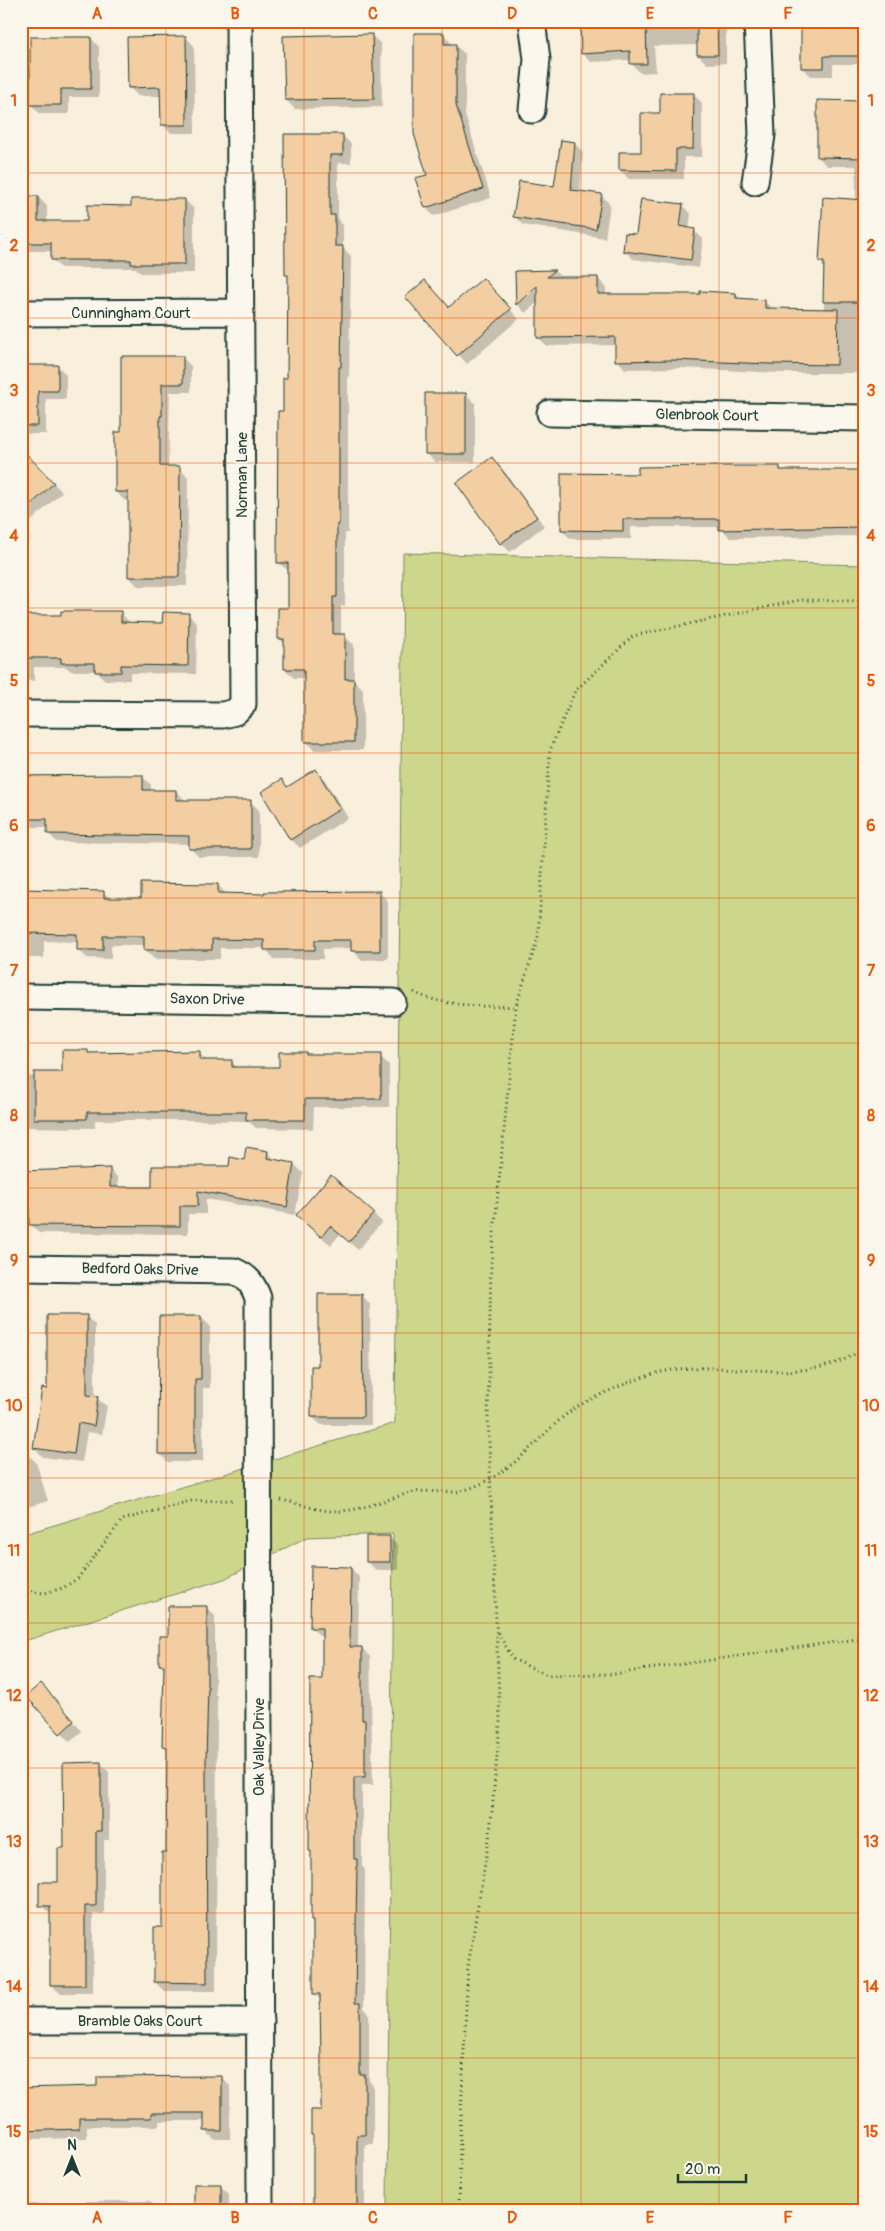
<svg xmlns="http://www.w3.org/2000/svg" width="885" height="2231" font-family="Pangolin,sans-serif">
  <style>
    .green { fill: #cdd78b; stroke: #768a60 }
    .shadow { fill: #0003; fill-rule: evenodd }
    .building { fill: #f3cea3; stroke: #1f3d34 }
    .lines { fill: none; stroke-linecap: round; stroke-linejoin: round }
    .street-casing { stroke: #1f3d34; stroke-width: 29 }
    .path { stroke: #1f3d34; stroke-width: 3; stroke-dasharray: 1 4; stroke-linecap: butt }
    .street { stroke: #fbf7ec; stroke-width: 25 }
    .grid { fill: none; stroke: #e8590c; stroke-width: 1; stroke-opacity: 0.55 }
    .labels { text-anchor: middle; stroke-width: 4; stroke-linejoin: round; paint-order: stroke }
    .street-label { font-size: 15px; fill: #1f3d34; stroke: #fbf7ec }
    .neatline { fill: none; stroke: #e8590c; stroke-width: 2 }
    .grid-label { font-size: 16px; text-anchor: middle; font-weight: bold; fill: #e8590c }
  </style>
  <rect width="100%" height="100%" fill="#f9efdd"/>
  <filter id="ink" filterUnits="userSpaceOnUse"><feTurbulence type="fractalNoise" baseFrequency=".02" numOctaves="2"/><feDisplacementMap in="SourceGraphic" scale="10" xChannelSelector="R" yChannelSelector="G"/><feConvolveMatrix kernelMatrix="1 2 1 2 8 2 1 2 1" color-interpolation-filters="sRGB"/></filter>
  <g filter="url(#ink)">
    <path class="green" d="M 403,553 L 864,565 L 864,2210 L 387,2210 L 393,1534 L 307,1537 L 224,1579 L 21,1642 L 21,1535 L 395,1423 Z"/>
    <path class="shadow" d="M 581,21 L 726,21 L 726,63 L 707,64 L 698,55 L 698,45 L 654,46 L 656,72 L 640,73 L 632,64 L 631,60 L 591,62 L 582,53 Z
      M 864,21 L 864,64 L 833,64 L 833,76 L 811,76 L 802,68 Z
      M 444,34 L 453,46 L 456,46 L 465,54 L 465,115 L 491,198 L 434,216 L 426,208 Z
      M 372,36 L 381,44 L 382,107 L 295,109 L 286,100 Z
      M 186,37 L 194,46 L 195,133 L 171,133 L 162,124 L 162,96 L 138,96 L 129,87 Z
      M 91,38 L 99,47 L 99,97 L 69,97 L 69,114 L 40,114 L 31,105 Z
      M 693,94 L 702,103 L 702,157 L 684,157 L 684,179 L 629,179 L 620,170 L 642,154 L 661,114 Z
      M 864,102 L 864,373 L 778,373 L 683,368 L 625,369 L 617,360 L 617,345 L 547,346 L 538,337 L 538,302 L 525,313 L 517,304 L 516,272 L 555,271 L 561,278 L 598,278 L 606,287 L 606,295 L 736,294 L 741,300 L 764,301 L 773,309 L 824,310 L 825,266 L 820,262 L 856,200 L 856,166 L 827,166 L 818,157 ZM 540,281 L 542,283 L 524,300 L 524,296 Z
      M 285,135 L 342,135 L 351,144 L 351,163 L 338,163 L 338,220 L 343,225 L 343,248 L 351,256 L 349,376 L 348,376 L 348,533 L 345,533 L 345,606 L 341,606 L 341,636 L 345,636 L 354,645 L 354,680 L 363,689 L 363,750 L 314,750 L 305,741 L 305,678 L 294,678 L 285,669 L 285,644 L 279,638 L 289,610 L 289,571 L 278,563 L 288,379 L 289,278 L 286,274 Z
      M 574,143 L 583,152 L 580,193 L 601,195 L 610,204 L 605,238 L 523,225 L 515,217 L 555,188 Z
      M 21,197 L 38,197 L 47,206 L 47,222 L 88,222 L 132,207 L 185,200 L 194,209 L 194,273 L 141,273 L 136,268 L 61,268 L 52,259 L 52,251 L 21,251 Z
      M 682,205 L 691,214 L 689,229 L 694,230 L 703,239 L 699,268 L 633,259 L 624,250 L 637,235 Z
      M 491,288 L 519,319 L 467,364 L 407,297 L 450,309 Z
      M 182,357 L 191,366 L 191,392 L 170,392 L 168,468 L 179,468 L 188,477 L 187,586 L 138,586 L 129,577 L 129,501 L 125,501 L 116,492 L 122,434 Z
      M 21,366 L 58,366 L 66,375 L 66,399 L 46,399 L 46,434 L 21,434 Z
      M 466,394 L 475,403 L 475,462 L 435,462 L 426,453 Z
      M 21,450 L 62,492 L 21,531 Z
      M 492,458 L 501,467 L 544,526 L 510,552 L 501,543 Z
      M 780,468 L 783,471 L 860,471 L 864,474 L 864,536 L 730,538 L 721,527 L 631,527 L 631,539 L 571,539 L 562,530 L 639,475 Z
      M 121,613 L 130,623 L 164,624 L 188,614 L 197,623 L 196,674 L 130,673 L 130,680 L 105,680 L 96,671 L 71,671 L 66,667 L 34,667 L 34,681 L 21,680 L 21,616 L 62,616 Z
      M 316,771 L 325,780 L 348,818 L 300,848 L 291,839 L 282,781 L 288,788 Z
      M 21,775 L 36,775 L 39,778 L 142,776 L 151,785 L 151,791 L 176,791 L 185,800 L 250,801 L 259,810 L 259,857 L 199,857 L 190,848 L 190,844 L 57,842 L 48,833 L 48,827 L 21,827 Z
      M 218,885 L 227,895 L 379,892 L 388,901 L 388,959 L 361,960 L 352,948 L 323,949 L 323,959 L 274,959 L 265,948 L 220,948 L 220,959 L 154,959 L 145,950 L 145,945 L 111,945 L 111,959 L 87,958 L 78,949 L 78,942 L 44,941 L 44,958 L 21,958 L 21,889 L 103,892 L 111,899 L 142,899 Z
      M 87,1052 L 90,1054 L 199,1053 L 207,1061 L 231,1061 L 238,1068 L 280,1068 L 307,1056 L 380,1056 L 389,1065 L 389,1107 L 314,1107 L 313,1129 L 256,1128 L 248,1121 L 182,1120 L 95,1120 L 95,1128 L 21,1127 L 21,1077 L 63,1074 Z
      M 267,1152 L 277,1161 L 294,1164 L 303,1173 L 295,1215 L 206,1199 L 206,1214 L 188,1214 L 188,1234 L 39,1233 L 31,1225 L 31,1218 L 21,1218 L 21,1172 L 109,1169 L 118,1178 L 118,1189 L 153,1189 L 230,1167 Z
      M 373,1214 L 382,1222 L 358,1250 L 340,1234 L 331,1245 L 306,1224 Z
      M 362,1295 L 370,1304 L 371,1425 L 321,1425 L 312,1417 L 319,1367 Z
      M 86,1316 L 95,1325 L 95,1397 L 107,1406 L 102,1434 L 87,1432 L 82,1462 L 43,1457 L 34,1448 L 48,1390 Z
      M 201,1317 L 210,1326 L 210,1388 L 203,1388 L 203,1462 L 168,1462 L 159,1453 Z
      M 27,1454 L 36,1462 L 48,1501 L 21,1509 L 21,1455 Z
      M 389,1537 L 398,1546 L 398,1570 L 376,1570 L 367,1562 Z
      M 351,1568 L 359,1577 L 358,1648 L 362,1648 L 370,1657 L 373,1785 L 362,1785 L 362,1866 L 365,1870 L 364,2008 L 369,2013 L 369,2081 L 373,2085 L 373,2144 L 365,2144 L 365,2210 L 315,2210 L 314,2137 L 312,2135 L 322,2111 L 321,2001 L 314,1993 L 310,1787 L 323,1680 L 323,1636 L 320,1636 L 311,1627 Z
      M 206,1607 L 215,1616 L 215,1694 L 217,1696 L 216,1991 L 164,1991 L 155,1982 L 163,1928 L 167,1853 L 168,1750 L 164,1746 L 165,1670 L 160,1665 L 169,1638 Z
      M 49,1694 L 82,1731 L 70,1742 L 28,1696 Z
      M 100,1763 L 109,1772 L 109,1840 L 104,1840 L 104,1914 L 93,1914 L 93,1993 L 60,1993 L 51,1985 L 51,1914 L 40,1905 L 59,1883 L 65,1849 Z
      M 221,2077 L 230,2086 L 230,2139 L 214,2139 L 205,2130 L 205,2121 L 159,2121 L 159,2126 L 87,2126 L 87,2138 L 27,2139 L 21,2134 L 21,2090 L 98,2088 Z
      M 220,2186 L 229,2194 L 229,2210 L 195,2210 Z
      M 86,2201 L 150,2201 L 158,2210 L 21,2210 L 21,2204 L 86,2204 Z"/>
    <path class="building" d="M 580,21 L 646,21 L 647,64 L 630,64 L 630,51 L 581,54 Z
      M 697,21 L 717,21 L 718,55 L 697,55 Z
      M 801,21 L 864,21 L 864,56 L 824,56 L 824,68 L 801,68 Z
      M 414,33 L 444,33 L 444,44 L 456,44 L 456,105 L 483,189 L 425,208 L 415,178 L 427,175 L 414,134 Z
      M 372,34 L 374,99 L 285,100 L 283,36 Z
      M 186,36 L 187,125 L 161,125 L 160,87 L 128,88 L 127,37 Z
      M 30,37 L 91,37 L 91,89 L 61,89 L 61,105 L 30,105 Z
      M 660,93 L 694,93 L 693,149 L 676,149 L 676,171 L 619,170 L 619,152 L 641,152 L 641,113 L 660,113 Z
      M 817,100 L 864,101 L 864,158 L 817,157 Z
      M 284,134 L 343,134 L 343,155 L 330,155 L 330,215 L 335,215 L 335,246 L 343,246 L 341,367 L 339,367 L 339,524 L 337,524 L 337,597 L 333,597 L 333,634 L 345,634 L 345,679 L 354,679 L 354,742 L 304,742 L 304,669 L 284,669 L 284,639 L 278,639 L 278,608 L 288,608 L 288,563 L 277,563 L 278,411 L 283,411 L 283,378 L 287,378 L 288,275 L 285,275 Z
      M 561,140 L 575,142 L 571,190 L 602,194 L 596,229 L 513,217 L 519,181 L 554,186 Z
      M 21,196 L 38,196 L 38,221 L 87,221 L 87,205 L 131,206 L 131,199 L 185,199 L 185,264 L 131,264 L 131,260 L 51,260 L 51,243 L 21,243 Z
      M 823,197 L 864,200 L 864,302 L 823,302 L 824,262 L 819,262 Z
      M 641,199 L 683,204 L 680,226 L 695,229 L 691,260 L 623,251 L 625,233 L 636,234 Z
      M 555,270 L 547,277 L 598,277 L 598,294 L 700,294 L 700,291 L 736,293 L 736,298 L 765,300 L 765,308 L 838,309 L 837,365 L 769,364 L 673,360 L 615,361 L 615,337 L 537,338 L 537,286 L 516,305 L 515,271 Z
      M 483,278 L 511,309 L 457,356 L 405,297 L 425,280 L 449,307 Z
      M 121,356 L 183,356 L 183,384 L 162,384 L 162,416 L 160,416 L 160,466 L 180,466 L 179,577 L 128,577 L 128,492 L 115,492 L 115,432 L 121,432 Z
      M 21,365 L 58,365 L 58,391 L 38,391 L 38,426 L 21,426 Z
      M 425,393 L 466,393 L 466,454 L 425,454 Z
      M 21,448 L 54,483 L 21,514 Z
      M 492,457 L 537,517 L 500,544 L 456,483 Z
      M 719,466 L 780,466 L 780,470 L 861,470 L 861,527 L 719,530 L 719,519 L 623,519 L 623,531 L 561,530 L 561,473 L 638,474 L 638,467 Z
      M 61,611 L 121,611 L 121,622 L 162,623 L 163,612 L 189,613 L 188,666 L 121,665 L 121,672 L 95,672 L 95,663 L 61,663 L 61,658 L 21,658 L 21,615 L 61,615 Z
      M 316,769 L 340,809 L 290,840 L 261,792 L 282,779 L 287,787 Z
      M 115,775 L 143,775 L 143,790 L 176,790 L 176,800 L 251,800 L 251,849 L 189,849 L 189,836 L 47,834 L 47,819 L 21,819 L 21,776 Z
      M 141,883 L 218,884 L 218,893 L 264,894 L 264,892 L 380,891 L 380,951 L 351,951 L 351,940 L 315,940 L 315,950 L 264,950 L 264,940 L 212,939 L 212,950 L 144,950 L 144,936 L 103,936 L 103,950 L 77,950 L 77,934 L 21,933 L 21,889 L 104,891 L 104,898 L 141,898 Z
      M 62,1050 L 88,1050 L 88,1053 L 200,1051 L 200,1060 L 232,1060 L 232,1067 L 279,1067 L 279,1052 L 306,1052 L 306,1054 L 381,1054 L 381,1099 L 305,1099 L 305,1120 L 246,1120 L 246,1112 L 87,1112 L 87,1119 L 34,1119 L 34,1072 L 62,1072 Z
      M 246,1147 L 268,1151 L 267,1158 L 294,1163 L 287,1207 L 198,1191 L 198,1206 L 180,1206 L 180,1226 L 29,1225 L 29,1210 L 21,1210 L 21,1171 L 110,1168 L 110,1187 L 152,1187 L 152,1166 L 229,1166 L 230,1157 L 244,1160 Z
      M 331,1175 L 374,1213 L 349,1242 L 330,1226 L 321,1237 L 296,1215 Z
      M 318,1294 L 362,1294 L 363,1417 L 311,1417 L 311,1366 L 318,1366 Z
      M 47,1315 L 87,1315 L 87,1395 L 98,1396 L 94,1426 L 78,1423 L 74,1454 L 33,1448 L 42,1388 L 47,1389 Z
      M 159,1316 L 201,1316 L 201,1379 L 195,1379 L 195,1454 L 158,1454 Z
      M 366,1536 L 390,1536 L 390,1562 L 366,1562 Z
      M 311,1566 L 351,1567 L 350,1647 L 362,1647 L 362,1720 L 365,1720 L 365,1777 L 354,1777 L 354,1859 L 357,1859 L 355,2003 L 360,2003 L 360,2075 L 365,2075 L 365,2135 L 357,2135 L 357,2208 L 313,2208 L 313,2135 L 311,2135 L 311,2110 L 321,2110 L 321,2062 L 320,1994 L 313,1994 L 313,1921 L 311,1921 L 311,1851 L 309,1851 L 310,1679 L 322,1679 L 322,1628 L 310,1628 Z
      M 168,1606 L 207,1606 L 207,1686 L 208,1686 L 206,1762 L 207,1983 L 154,1982 L 154,1927 L 162,1927 L 162,1852 L 166,1852 L 167,1747 L 162,1746 L 164,1665 L 159,1665 L 159,1636 L 168,1636 Z
      M 41,1683 L 74,1721 L 60,1734 L 26,1696 Z
      M 101,1762 L 101,1831 L 96,1831 L 96,1906 L 85,1906 L 85,1985 L 50,1985 L 50,1906 L 39,1906 L 39,1882 L 58,1882 L 58,1848 L 64,1848 L 63,1763 Z
      M 222,2076 L 222,2131 L 204,2131 L 204,2113 L 151,2113 L 151,2118 L 79,2118 L 79,2129 L 21,2131 L 21,2088 L 97,2086 L 97,2077 Z
      M 194,2184 L 221,2184 L 221,2210 L 194,2210 Z"/>
    <g class="lines">
      <defs>
        <path id="street" d="M 532,21 L 537,59 L 532,110
          M 755,182 L 762,135 L 757,21
          M 21,313 L 241,312
          M 550,413 L 864,418
          M 21,714 L 223,715 L 235,712 L 243,704 L 239,21
          M 21,997 L 393,1002
          M 21,1268 L 234,1271 C 248,1277 253,1284 258,1298 L 260,2210
          M 21,2021 L 260,2021"/>
      </defs>
      <use href="#street" class="street-casing"/>
      <path class="path" d="M 414,992 C 435,1005 491,1008 516,1006
        M 281,1500 C 299,1503 319,1512 337,1511 C 362,1511 386,1499 410,1493 C 424,1489 440,1493 455,1492 C 470,1490 488,1481 500,1473 C 526,1456 544,1432 568,1413 C 586,1399 639,1377 661,1372 C 727,1357 806,1391 864,1348
        M 21,1591 L 45,1593 L 63,1588 L 78,1578 L 122,1520 L 190,1501 L 235,1500
        M 498,1633 L 513,1659 L 547,1675 L 614,1674 L 864,1638
        M 459,2210 L 460,2134 L 468,1966 L 490,1833 L 500,1723 L 488,1416 L 491,1264 L 516,1006 L 538,938 L 550,750 L 575,691 L 633,636 L 800,600 L 864,601"/>
      <use href="#street" class="street"/>
    </g>
  </g>
  <path class="grid" d="M 166,21 L 166,2210M 304,21 L 304,2210M 442,21 L 442,2210M 581,21 L 581,2210M 719,21 L 719,2210M 21,173 L 864,173M 21,318 L 864,318M 21,463 L 864,463M 21,608 L 864,608M 21,753 L 864,753M 21,898 L 864,898M 21,1043 L 864,1043M 21,1188 L 864,1188M 21,1333 L 864,1333M 21,1478 L 864,1478M 21,1623 L 864,1623M 21,1768 L 864,1768M 21,1913 L 864,1913M 21,2058 L 864,2058"/>
  <g class="labels">
    <g class="street-label">
      <text x="131" y="318">Cunningham Court</text>
      <text transform="translate(707 415) rotate(1)" y="5">Glenbrook Court</text>
      <text transform="translate(242 475) rotate(-90)" y="5">Norman Lane</text>
      <text transform="translate(207 999) rotate(1)" y="5">Saxon Drive</text>
      <text transform="translate(140 1269) rotate(1)" y="5">Bedford Oaks Drive</text>
      <text transform="translate(259 1747) rotate(-90)" y="5">Oak Valley Drive</text>
      <text x="140" y="2026">Bramble Oaks Court</text>
    </g>
  </g>
  <rect width="885" height="2231" fill="none" stroke="#fbf7ec" stroke-width="55"/>
  <g transform="translate(72 2158)" stroke="#fbf7ec" stroke-width="4" paint-order="stroke">
  <path d="M0-4L9 19L0 12L-9 19Z" fill="#1f3d34"/>
  <text y="-8" font-size="14" font-weight="bold" text-anchor="middle" fill="#1f3d34">N</text>
  </g>
  <path d="M678 2174v8h68v-8" fill="none" stroke="#1f3d34" stroke-width="2.5"/>
  <text x="685" y="2174" font-size="15" fill="#1f3d34" stroke="#fbf7ec" stroke-width="4" paint-order="stroke">20 m</text>
  <rect x="28" y="28" width="830" height="2176" class="neatline"/>
  <g class="grid-label">
    <text x="97" y="19">A</text>
    <text x="235" y="19">B</text>
    <text x="373" y="19">C</text>
    <text x="512" y="19">D</text>
    <text x="650" y="19">E</text>
    <text x="788" y="19">F</text>
    <text x="14" y="106">1</text>
    <text x="871" y="106">1</text>
    <text x="14" y="251">2</text>
    <text x="871" y="251">2</text>
    <text x="14" y="396">3</text>
    <text x="871" y="396">3</text>
    <text x="14" y="541">4</text>
    <text x="871" y="541">4</text>
    <text x="14" y="686">5</text>
    <text x="871" y="686">5</text>
    <text x="14" y="831">6</text>
    <text x="871" y="831">6</text>
    <text x="14" y="976">7</text>
    <text x="871" y="976">7</text>
    <text x="14" y="1121">8</text>
    <text x="871" y="1121">8</text>
    <text x="14" y="1266">9</text>
    <text x="871" y="1266">9</text>
    <text x="14" y="1411">10</text>
    <text x="871" y="1411">10</text>
    <text x="14" y="1556">11</text>
    <text x="871" y="1556">11</text>
    <text x="14" y="1701">12</text>
    <text x="871" y="1701">12</text>
    <text x="14" y="1847">13</text>
    <text x="871" y="1847">13</text>
    <text x="14" y="1992">14</text>
    <text x="871" y="1992">14</text>
    <text x="14" y="2137">15</text>
    <text x="871" y="2137">15</text>
    <text x="97" y="2223">A</text>
    <text x="235" y="2223">B</text>
    <text x="373" y="2223">C</text>
    <text x="512" y="2223">D</text>
    <text x="650" y="2223">E</text>
    <text x="788" y="2223">F</text>
  </g>
</svg>
